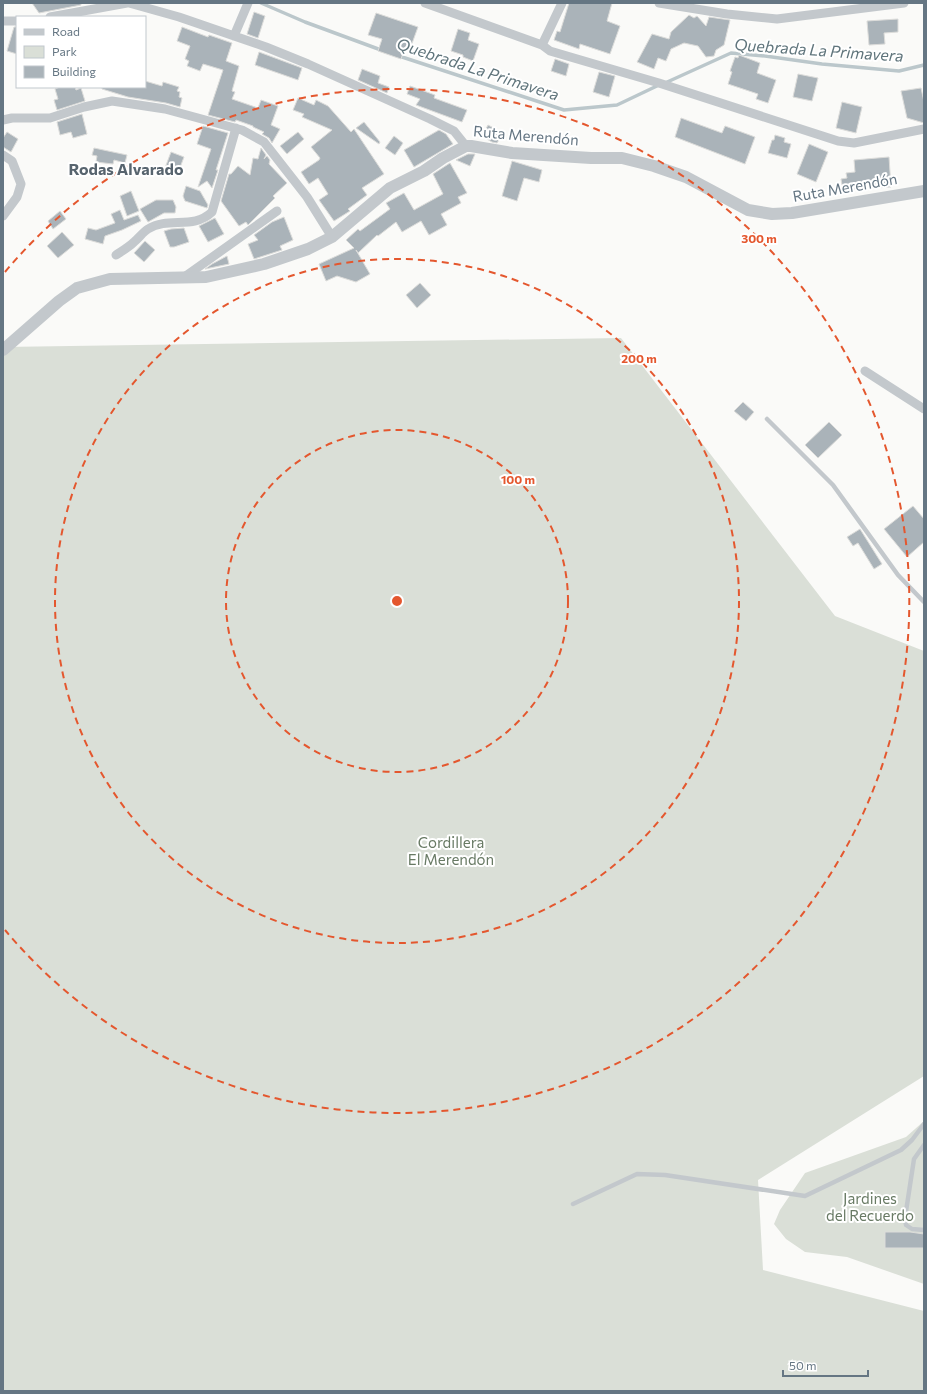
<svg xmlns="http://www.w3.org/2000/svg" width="927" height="1394" font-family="Commissioner,sans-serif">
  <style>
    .green { fill: #dadfd7 }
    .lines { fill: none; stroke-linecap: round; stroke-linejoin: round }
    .stream { stroke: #bbc7cb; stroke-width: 3.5 }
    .building { fill: #aab3b9; stroke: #dcdcda }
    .service { stroke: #c3c8cc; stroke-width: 4.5 }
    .minor { stroke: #c3c8cc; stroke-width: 9 }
    .tertiary { stroke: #c3c8cc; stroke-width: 12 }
    .ring { fill: none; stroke: #e4572e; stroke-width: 2; stroke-dasharray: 7 5 }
    .labels { text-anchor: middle; stroke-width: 4; stroke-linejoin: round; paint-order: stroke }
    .street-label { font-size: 15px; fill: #657683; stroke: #fff }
    .park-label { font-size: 15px; fill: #687a64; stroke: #fff }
    .water-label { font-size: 16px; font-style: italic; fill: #60757c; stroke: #fff }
    .neighbourhood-label { font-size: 16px; font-weight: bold; fill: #57646e; stroke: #fff }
    .centre { fill: #e4572e; stroke: #fff; stroke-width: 2 }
    .ring-label { font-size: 12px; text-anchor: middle; font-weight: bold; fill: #e4572e; stroke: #fff; stroke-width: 4; stroke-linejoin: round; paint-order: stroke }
  </style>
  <rect width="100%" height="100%" fill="#fafaf8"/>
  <path class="green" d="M 621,338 L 835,616 L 924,651 L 924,1076 L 758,1180 L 763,1270 L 924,1311 L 924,1391 L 3,1391 L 3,347 Z
    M 924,1121 L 924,1284 L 847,1257 L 805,1252 L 786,1239 L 774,1224 L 780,1210 L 805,1173 L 906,1137 Z"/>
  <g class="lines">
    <path class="stream" d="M 261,3 L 305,22 L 381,50
      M 399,56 L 564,110 L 617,105 L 659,85
      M 665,83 L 731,53 L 765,56 L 822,64 L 899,71 L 924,65"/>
  </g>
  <path class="building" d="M 32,3 L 81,3 L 81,5 L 39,13 Z
    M 569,3 L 612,3 L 607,21 L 620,26 L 610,54 L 580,44 L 579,49 L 554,40 L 557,31 L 560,32 Z
    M 254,12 L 265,16 L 258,38 L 247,34 Z
    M 376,13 L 418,27 L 410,49 L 405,47 L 401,59 L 378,51 L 382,39 L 368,35 Z
    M 689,15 L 694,18 L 697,16 L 706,26 L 709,17 L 730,20 L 724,45 L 716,50 L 714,56 L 706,57 L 698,46 L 684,43 L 671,49 L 666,61 L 658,58 L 654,69 L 637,62 L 652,34 L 669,39 L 671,32 Z
    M 898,19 L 898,32 L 884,33 L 885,44 L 869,45 L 867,21 Z
    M 14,27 L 17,27 L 17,54 L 7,51 Z
    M 182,27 L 208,37 L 209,35 L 232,43 L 226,61 L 239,66 L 232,91 L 235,92 L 232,99 L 258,108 L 261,100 L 278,106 L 271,125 L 280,129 L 272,143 L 269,138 L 262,134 L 264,132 L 253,127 L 253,126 L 236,120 L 235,122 L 208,115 L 223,70 L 203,64 L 200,71 L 187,66 L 189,61 L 185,59 L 190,46 L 177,41 Z
    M 458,29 L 470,33 L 468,40 L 479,44 L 473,61 L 463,57 L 463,55 L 451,51 Z
    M 259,52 L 302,68 L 298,80 L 255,65 Z
    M 739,55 L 760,63 L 757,73 L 776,80 L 768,103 L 756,99 L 758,94 L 728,84 L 732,72 L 730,71 L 735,57 L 738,58 Z
    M 555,59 L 569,64 L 566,76 L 551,71 Z
    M 362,69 L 380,76 L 378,83 L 389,87 L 387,93 L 358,80 Z
    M 599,72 L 615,76 L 609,97 L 593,92 Z
    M 798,74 L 818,78 L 812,101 L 793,97 Z
    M 145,81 L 162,86 L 163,82 L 179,87 L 177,91 L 180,92 L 179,97 L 182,98 L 180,107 L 166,103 L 128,97 L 102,89 L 102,87 L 145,87 Z
    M 410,86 L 435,95 L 434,98 L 467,110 L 462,122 L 416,105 L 420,99 L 407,94 Z
    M 60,87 L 75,87 L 76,90 L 81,88 L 85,101 L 57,110 L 54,100 L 58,99 L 55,89 Z
    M 921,88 L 924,102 L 924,123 L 907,118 L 901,91 Z
    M 298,98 L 314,105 L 316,100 L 328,106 L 351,132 L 354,129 L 384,174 L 362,188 L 367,195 L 348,209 L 350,211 L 334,221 L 319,200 L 328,194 L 318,178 L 309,184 L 301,172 L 319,160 L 320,158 L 311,147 L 332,130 L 302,117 L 304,114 L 293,110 Z
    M 842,102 L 862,107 L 856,133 L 836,128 Z
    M 82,114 L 87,134 L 73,138 L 71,132 L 60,135 L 57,122 Z
    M 681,118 L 722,133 L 725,126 L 755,137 L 745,164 L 675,137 Z
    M 364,122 L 380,142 L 379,144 L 356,128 Z
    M 488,125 L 503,133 L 497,143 L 492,142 L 482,136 Z
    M 203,126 L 228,133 L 216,170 L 218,170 L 212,188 L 207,181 L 198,187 L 211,149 L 197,144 Z
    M 439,130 L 446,134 L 453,144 L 414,167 L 404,150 Z
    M 7,132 L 18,139 L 11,152 L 3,147 L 3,138 Z
    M 298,132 L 304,139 L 287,154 L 280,146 Z
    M 775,135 L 785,138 L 784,142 L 791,144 L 787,158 L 768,153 L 772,140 L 774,140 Z
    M 394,136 L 403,143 L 395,155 L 385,148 Z
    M 809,144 L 828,152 L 816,182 L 797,174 Z
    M 94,148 L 127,155 L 125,163 L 114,160 L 113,164 L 96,162 L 97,156 L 92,155 Z
    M 261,148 L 266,155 L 264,159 L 267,156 L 270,160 L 269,164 L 287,183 L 273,196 L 275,198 L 248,225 L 246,222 L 239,226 L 221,201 L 229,174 L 231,174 L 238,166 L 250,175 L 253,158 L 258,159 Z
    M 171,152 L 184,157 L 178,173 L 165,168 Z
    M 468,154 L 475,154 L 470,166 L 456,160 Z
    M 889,157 L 891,187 L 843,190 L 841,179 L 847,178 L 846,173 L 855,172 L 854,160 Z
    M 512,161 L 542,170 L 539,182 L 524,178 L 517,201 L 502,196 Z
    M 450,163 L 467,193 L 458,197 L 461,203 L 441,214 L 447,225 L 429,235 L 421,221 L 402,232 L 396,222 L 378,236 L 377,235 L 358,253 L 356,250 L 370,274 L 356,282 L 337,276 L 326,281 L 319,264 L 354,248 L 346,240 L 358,229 L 360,231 L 390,209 L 386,203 L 404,193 L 414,210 L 443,194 L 433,174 Z
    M 186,186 L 200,191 L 208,205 L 207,208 L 185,201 L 183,196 Z
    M 131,191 L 139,211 L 127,216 L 120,196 Z
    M 156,200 L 173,200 L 176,207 L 175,213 L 164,213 L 148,222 L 140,209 Z
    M 120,210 L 124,220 L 138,215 L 141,221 L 122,230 L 105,236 L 103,244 L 85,239 L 88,228 L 96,230 L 115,223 L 111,214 Z
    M 60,211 L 66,219 L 53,229 L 48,221 Z
    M 284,217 L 293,240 L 280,246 L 282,250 L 254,259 L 248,244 L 258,240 L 254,235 L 272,222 Z
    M 215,218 L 224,234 L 208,242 L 199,226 Z
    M 184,228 L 189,242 L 174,247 L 170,247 L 164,231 L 171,229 Z
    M 62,232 L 74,245 L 58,258 L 47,246 Z
    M 145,241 L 155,250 L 144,262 L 134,253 Z
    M 227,256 L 229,264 L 205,269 L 212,264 Z
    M 420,283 L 431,295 L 417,308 L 406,295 Z
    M 743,402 L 754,412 L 746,421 L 734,411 Z
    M 829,422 L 842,435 L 818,458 L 805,445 Z
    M 913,506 L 924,519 L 924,542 L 907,557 L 884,529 Z
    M 860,529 L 882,564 L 874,569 L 858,543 L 853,546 L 847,537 Z
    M 885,1232 L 910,1232 L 924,1234 L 924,1248 L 885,1248 Z"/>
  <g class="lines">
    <path class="service" d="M 767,419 L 833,485 L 898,575 L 924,602
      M 924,1145 L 914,1159 L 905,1218 L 906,1225 L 912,1229 L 924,1230
      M 573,1204 L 637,1174 L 665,1175 L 805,1196 L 901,1150 L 912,1140 L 924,1124"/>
    <path class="minor" d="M 129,3 L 179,17 L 266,47 L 308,64 L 430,119 L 454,131 L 466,146
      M 425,3 L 542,45 L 550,51 L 659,83 L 838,141 L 854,143 L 924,129
      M 659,3 L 727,14 L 777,19 L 904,3
      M 50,17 L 127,3
      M 3,21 L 17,21
      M 234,36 L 248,3
      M 542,45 L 562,3
      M 3,120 L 12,118 L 50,118 L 84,107 L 112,101 L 165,109 L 242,130 L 264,142 L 307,197 L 332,237
      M 3,155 L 12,161 L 21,184 L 17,197 L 3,216
      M 116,255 C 122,251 129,247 134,242 C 139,238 143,232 148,229 C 169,216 193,230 212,212 L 236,128
      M 183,278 L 277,211
      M 865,371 L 924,409"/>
    <path class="tertiary" d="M 3,350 L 59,301 L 77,288 L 110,279 L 206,277 L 264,264 L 308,249 L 332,237 L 390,188 L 424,171 L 443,158 L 466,146 L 471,146 L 512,153 L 591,158 L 622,158 L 654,166 L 686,177 L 748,210 L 772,214 L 792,213 L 924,191"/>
  </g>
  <g class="ring">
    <circle cx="397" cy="601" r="171"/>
    <circle cx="397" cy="601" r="342"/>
    <path d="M5 272A512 512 0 1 1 5 930"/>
  </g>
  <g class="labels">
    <g class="street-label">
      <text transform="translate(526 136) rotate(5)" y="5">Ruta Merendón</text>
      <text transform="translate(845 188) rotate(-10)" y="5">Ruta Merendón</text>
    </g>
    <g class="park-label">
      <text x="451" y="848">Cordillera<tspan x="451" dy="17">El Merendón</tspan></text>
      <text x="870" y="1204">Jardines<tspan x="870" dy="17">del Recuerdo</tspan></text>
    </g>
    <g class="water-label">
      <text transform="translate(819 50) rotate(4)" y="6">Quebrada La Primavera</text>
      <text transform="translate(478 69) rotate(18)" y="6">Quebrada La Primavera</text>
    </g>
    <g class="neighbourhood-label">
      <text x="126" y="175">Rodas Alvarado</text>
    </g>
  </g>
  <circle cx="397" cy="601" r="6" class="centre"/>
  <g class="ring-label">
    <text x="759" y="243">300 m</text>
    <text x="639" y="363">200 m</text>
    <text x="518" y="484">100 m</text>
  </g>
  <rect width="927" height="1394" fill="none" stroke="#657683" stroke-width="8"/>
  <rect x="16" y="16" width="130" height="72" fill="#ffffff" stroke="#c1c8cd"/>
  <rect x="24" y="29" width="20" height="6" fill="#c3c8cc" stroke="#c1c8cd"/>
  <text x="52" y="36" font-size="12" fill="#657683">Road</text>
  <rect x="24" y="46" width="20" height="12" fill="#dadfd7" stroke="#c1c8cd"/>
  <text x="52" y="56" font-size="12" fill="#657683">Park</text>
  <rect x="24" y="66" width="20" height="12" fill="#aab3b9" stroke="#c1c8cd"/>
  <text x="52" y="76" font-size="12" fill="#657683">Building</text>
  <path d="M783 1370v6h85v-6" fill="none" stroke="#657683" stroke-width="2"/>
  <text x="789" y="1370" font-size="12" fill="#657683" stroke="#ffffff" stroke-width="3" paint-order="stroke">50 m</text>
</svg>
